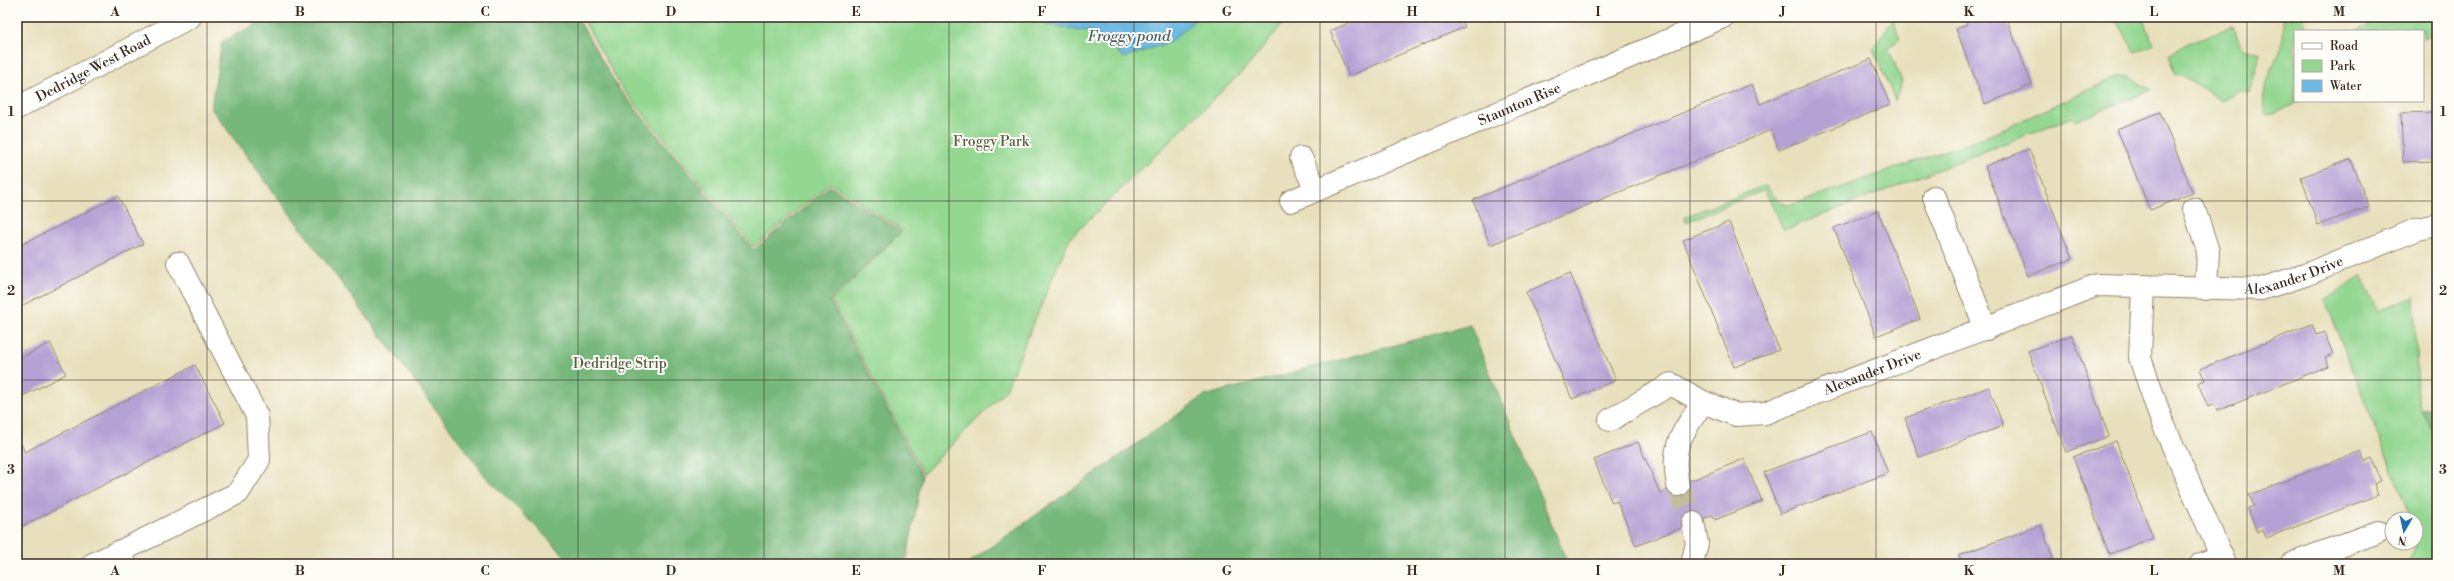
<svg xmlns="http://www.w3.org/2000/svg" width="2454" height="581" font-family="'Libre Bodoni',serif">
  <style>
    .green { fill: #93d790; stroke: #678057 }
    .forest { fill: #76b87a; stroke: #58714c }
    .water { fill: #6bbae6; stroke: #537282 }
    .building { fill: #b5a2d5 }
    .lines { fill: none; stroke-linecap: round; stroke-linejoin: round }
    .minor-tunnel { stroke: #c5bc9c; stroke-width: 22; stroke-dasharray: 22 11; stroke-linecap: butt }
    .minor-casing { stroke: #92856d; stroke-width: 24 }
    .minor { stroke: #fff; stroke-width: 22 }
    .grid { fill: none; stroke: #3b2a1e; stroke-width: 1; stroke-opacity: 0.55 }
    .labels { text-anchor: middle; stroke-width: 4; stroke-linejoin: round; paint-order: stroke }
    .street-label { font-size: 14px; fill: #3b2a1e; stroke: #fdfcf7 }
    .park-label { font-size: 14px; fill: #555e40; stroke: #fdfcf7 }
    .water-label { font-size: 15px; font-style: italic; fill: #4c5c64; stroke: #fdfcf7 }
    .neatline { fill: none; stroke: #3b2a1e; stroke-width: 1.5 }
    .grid-label { font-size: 13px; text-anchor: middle; font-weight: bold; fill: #3b2a1e }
  </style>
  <rect width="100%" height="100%" fill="#fdfcf7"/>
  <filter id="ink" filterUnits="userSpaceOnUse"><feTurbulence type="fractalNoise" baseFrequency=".025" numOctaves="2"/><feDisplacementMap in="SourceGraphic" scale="8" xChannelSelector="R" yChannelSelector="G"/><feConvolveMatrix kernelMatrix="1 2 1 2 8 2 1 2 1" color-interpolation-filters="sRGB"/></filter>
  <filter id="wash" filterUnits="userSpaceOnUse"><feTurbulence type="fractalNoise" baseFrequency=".012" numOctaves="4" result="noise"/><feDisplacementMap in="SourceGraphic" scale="16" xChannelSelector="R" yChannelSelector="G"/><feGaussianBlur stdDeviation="0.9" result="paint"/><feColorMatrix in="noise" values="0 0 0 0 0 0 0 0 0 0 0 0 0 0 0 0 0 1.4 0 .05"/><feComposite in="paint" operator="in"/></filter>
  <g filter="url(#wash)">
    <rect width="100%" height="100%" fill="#e8e0bc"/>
    <path class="green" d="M 582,17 L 1288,17 L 1249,65 L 1069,239 L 1005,391 L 923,474 L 832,301 L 903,230 L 830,183 L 754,247 L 621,87 Z
      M 2124,17 L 2142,17 L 2153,45 L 2135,52 L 2116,21 Z
      M 2283,17 L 2303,17 L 2308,31 L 2295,31 L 2295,101 L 2300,101 L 2275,114 L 2267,115 C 2254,97 2279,59 2283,39 C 2284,32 2283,24 2283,17 Z
      M 2390,17 L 2432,17 L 2437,25 L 2437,31 L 2423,38 L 2423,31 L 2355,31 Z
      M 1893,20 L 1900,39 L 1888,48 L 1902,81 L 1895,101 L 1873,48 Z
      M 2233,26 C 2243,48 2234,45 2261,53 L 2249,93 L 2240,91 L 2222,101 L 2180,74 L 2176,75 L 2169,55 L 2186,44 Z
      M 2119,76 L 2128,76 L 2151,90 L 2076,121 L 2072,117 L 1784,230 L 1765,191 L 1762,191 L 1686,222 L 1684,217 L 1761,187 L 1766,186 C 1774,195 1778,205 1791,205 L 1990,135 Z
      M 2362,276 L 2378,311 L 2414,297 L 2418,398 L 2421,410 L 2437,435 L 2437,564 L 2407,564 L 2416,543 L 2416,519 L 2411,519 L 2325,300 Z"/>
    <path class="forest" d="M 270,17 L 577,17 L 618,88 L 754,250 L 830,186 L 901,231 L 830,301 L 922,476 L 907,558 L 897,564 L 573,564 L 486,477 L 211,108 L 222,42 Z
      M 1470,325 L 1568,564 L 967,564 L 1204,396 Z
      M 2437,409 L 2437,435 L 2421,410 Z"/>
    <path class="water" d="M 1045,17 L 1196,17 L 1195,20 L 1170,42 L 1124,58 L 1095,32 L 1045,25 Z"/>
    <g id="blocks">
      <path class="building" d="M 1362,17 L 1460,17 L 1465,27 L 1349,76 L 1330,31 Z
        M 1964,17 L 2006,17 L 2032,85 L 1985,104 L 1956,29 L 1967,24 Z
        M 1871,59 L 1890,105 L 1779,150 L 1771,130 L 1490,245 L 1473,200 L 1752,84 L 1760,104 Z
        M 2160,112 L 2193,193 L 2150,210 L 2117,129 Z
        M 2437,112 L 2437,161 L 2403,162 L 2401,113 Z
        M 2029,149 L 2072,259 L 2028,276 L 1985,166 Z
        M 2351,159 L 2369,207 L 2318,225 L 2301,177 Z
        M 118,196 L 143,244 L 17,308 L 17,247 Z
        M 1878,211 L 1920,319 L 1876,336 L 1834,228 Z
        M 1729,222 L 1779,350 L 1734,367 L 1683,240 Z
        M 1570,273 L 1616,380 L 1572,399 L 1526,292 Z
        M 2312,324 L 2316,335 L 2324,332 L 2333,354 L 2325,357 L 2328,366 L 2217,411 L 2214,404 L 2208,407 L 2198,383 L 2205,380 L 2200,369 Z
        M 2072,335 L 2109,436 L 2066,452 L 2028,351 Z
        M 50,343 L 66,374 L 17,399 L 17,360 Z
        M 195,365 L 225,423 L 17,529 L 17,436 L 25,452 Z
        M 1989,387 L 2003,426 L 1919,457 L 1905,418 Z
        M 1872,432 L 1888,473 L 1780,514 L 1764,472 Z
        M 2116,441 L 2153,538 L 2109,554 L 2073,457 Z
        M 1638,442 L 1660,493 L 1744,459 L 1762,501 L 1715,520 L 1713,515 L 1636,546 L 1617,501 L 1612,503 L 1594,460 Z
        M 2361,451 L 2365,462 L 2372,459 L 2381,481 L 2374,484 L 2378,495 L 2266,538 L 2263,529 L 2257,532 L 2248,508 L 2254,506 L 2249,495 Z
        M 2041,525 L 2055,564 L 1962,564 L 1959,555 Z"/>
    </g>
  </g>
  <g filter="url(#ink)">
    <use href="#blocks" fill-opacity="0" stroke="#92856d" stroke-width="1"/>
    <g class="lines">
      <path class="minor-tunnel" d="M 1678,485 L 1693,523"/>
      <defs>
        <g id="minor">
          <path id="s1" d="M 17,108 L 190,17"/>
          <path d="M 1301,158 L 1316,190"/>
          <path d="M 1934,197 L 1986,329"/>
          <path id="s2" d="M 1291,201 L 1723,17"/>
          <path d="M 2194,209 L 2208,251 L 2206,289"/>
          <path d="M 2143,286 L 2140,358 L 2161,419 L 2225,564"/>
          <path id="s3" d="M 1610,420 L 1671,384 L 1703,402 L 1736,415 L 1765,413 L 2097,285 L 2261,289 L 2305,275 L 2418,229 L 2437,225"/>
          <path d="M 1678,485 C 1670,445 1682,434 1703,402"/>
          <path d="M 93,564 L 121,551"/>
          <path d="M 125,564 L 121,551 L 238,493 L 259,460 L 257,416 L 178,263"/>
          <path d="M 1692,564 L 1697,543 L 1693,523"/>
          <path d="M 2201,564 L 2222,556"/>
          <path d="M 2291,564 L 2378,532"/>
        </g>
      </defs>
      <use href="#minor" class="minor-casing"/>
      <use href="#minor" class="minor"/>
    </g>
  </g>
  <path class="grid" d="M 207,17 L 207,564M 393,17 L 393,564M 578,17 L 578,564M 764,17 L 764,564M 949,17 L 949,564M 1134,17 L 1134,564M 1320,17 L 1320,564M 1505,17 L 1505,564M 1690,17 L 1690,564M 1876,17 L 1876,564M 2061,17 L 2061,564M 2247,17 L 2247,564M 17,201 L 2437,201M 17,380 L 2437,380"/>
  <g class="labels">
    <g class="street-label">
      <text dy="5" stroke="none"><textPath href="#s1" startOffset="86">Dedridge West Road</textPath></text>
      <text dy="5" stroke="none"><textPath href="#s2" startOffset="248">Staunton Rise</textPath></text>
      <text dy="5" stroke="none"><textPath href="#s3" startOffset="727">Alexander Drive</textPath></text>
      <text dy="5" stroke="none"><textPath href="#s3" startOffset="287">Alexander Drive</textPath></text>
    </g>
    <g class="park-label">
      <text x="991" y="146">Froggy Park</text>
      <text x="620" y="368">Dedridge Strip</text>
    </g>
    <g class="water-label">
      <text x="1129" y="41">Froggy pond</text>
    </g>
  </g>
  <rect width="2454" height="581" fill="none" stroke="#fdfcf7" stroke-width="44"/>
  <rect x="2294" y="30" width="130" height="72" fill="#fdfcf7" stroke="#afa8a0"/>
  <rect x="2302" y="43" width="20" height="6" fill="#ffffff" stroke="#afa8a0"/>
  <text x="2330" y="50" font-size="12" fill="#3b2a1e">Road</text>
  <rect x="2302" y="60" width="20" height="12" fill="#93d790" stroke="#afa8a0"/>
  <text x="2330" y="70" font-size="12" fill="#3b2a1e">Park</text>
  <rect x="2302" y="80" width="20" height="12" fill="#6bbae6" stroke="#afa8a0"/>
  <text x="2330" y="90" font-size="12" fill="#3b2a1e">Water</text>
  <g transform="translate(2404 531) rotate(189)"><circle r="19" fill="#fdfcf7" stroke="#afa8a0"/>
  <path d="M0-3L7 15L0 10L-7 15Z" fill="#1f6fb2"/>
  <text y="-6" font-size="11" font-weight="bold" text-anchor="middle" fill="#3b2a1e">N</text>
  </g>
  <rect x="22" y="22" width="2410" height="537" class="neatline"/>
  <g class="grid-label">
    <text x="115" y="16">A</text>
    <text x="300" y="16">B</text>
    <text x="485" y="16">C</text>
    <text x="671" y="16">D</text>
    <text x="856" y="16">E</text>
    <text x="1042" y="16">F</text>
    <text x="1227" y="16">G</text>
    <text x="1412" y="16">H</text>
    <text x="1598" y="16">I</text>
    <text x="1783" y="16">J</text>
    <text x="1969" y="16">K</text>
    <text x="2154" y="16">L</text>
    <text x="2339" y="16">M</text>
    <text x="11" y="116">1</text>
    <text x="2443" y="116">1</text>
    <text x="11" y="295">2</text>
    <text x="2443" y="295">2</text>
    <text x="11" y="474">3</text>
    <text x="2443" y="474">3</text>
    <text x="115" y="575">A</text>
    <text x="300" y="575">B</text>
    <text x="485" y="575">C</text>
    <text x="671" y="575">D</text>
    <text x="856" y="575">E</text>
    <text x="1042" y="575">F</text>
    <text x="1227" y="575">G</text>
    <text x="1412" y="575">H</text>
    <text x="1598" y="575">I</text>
    <text x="1783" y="575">J</text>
    <text x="1969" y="575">K</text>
    <text x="2154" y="575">L</text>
    <text x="2339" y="575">M</text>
  </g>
</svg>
